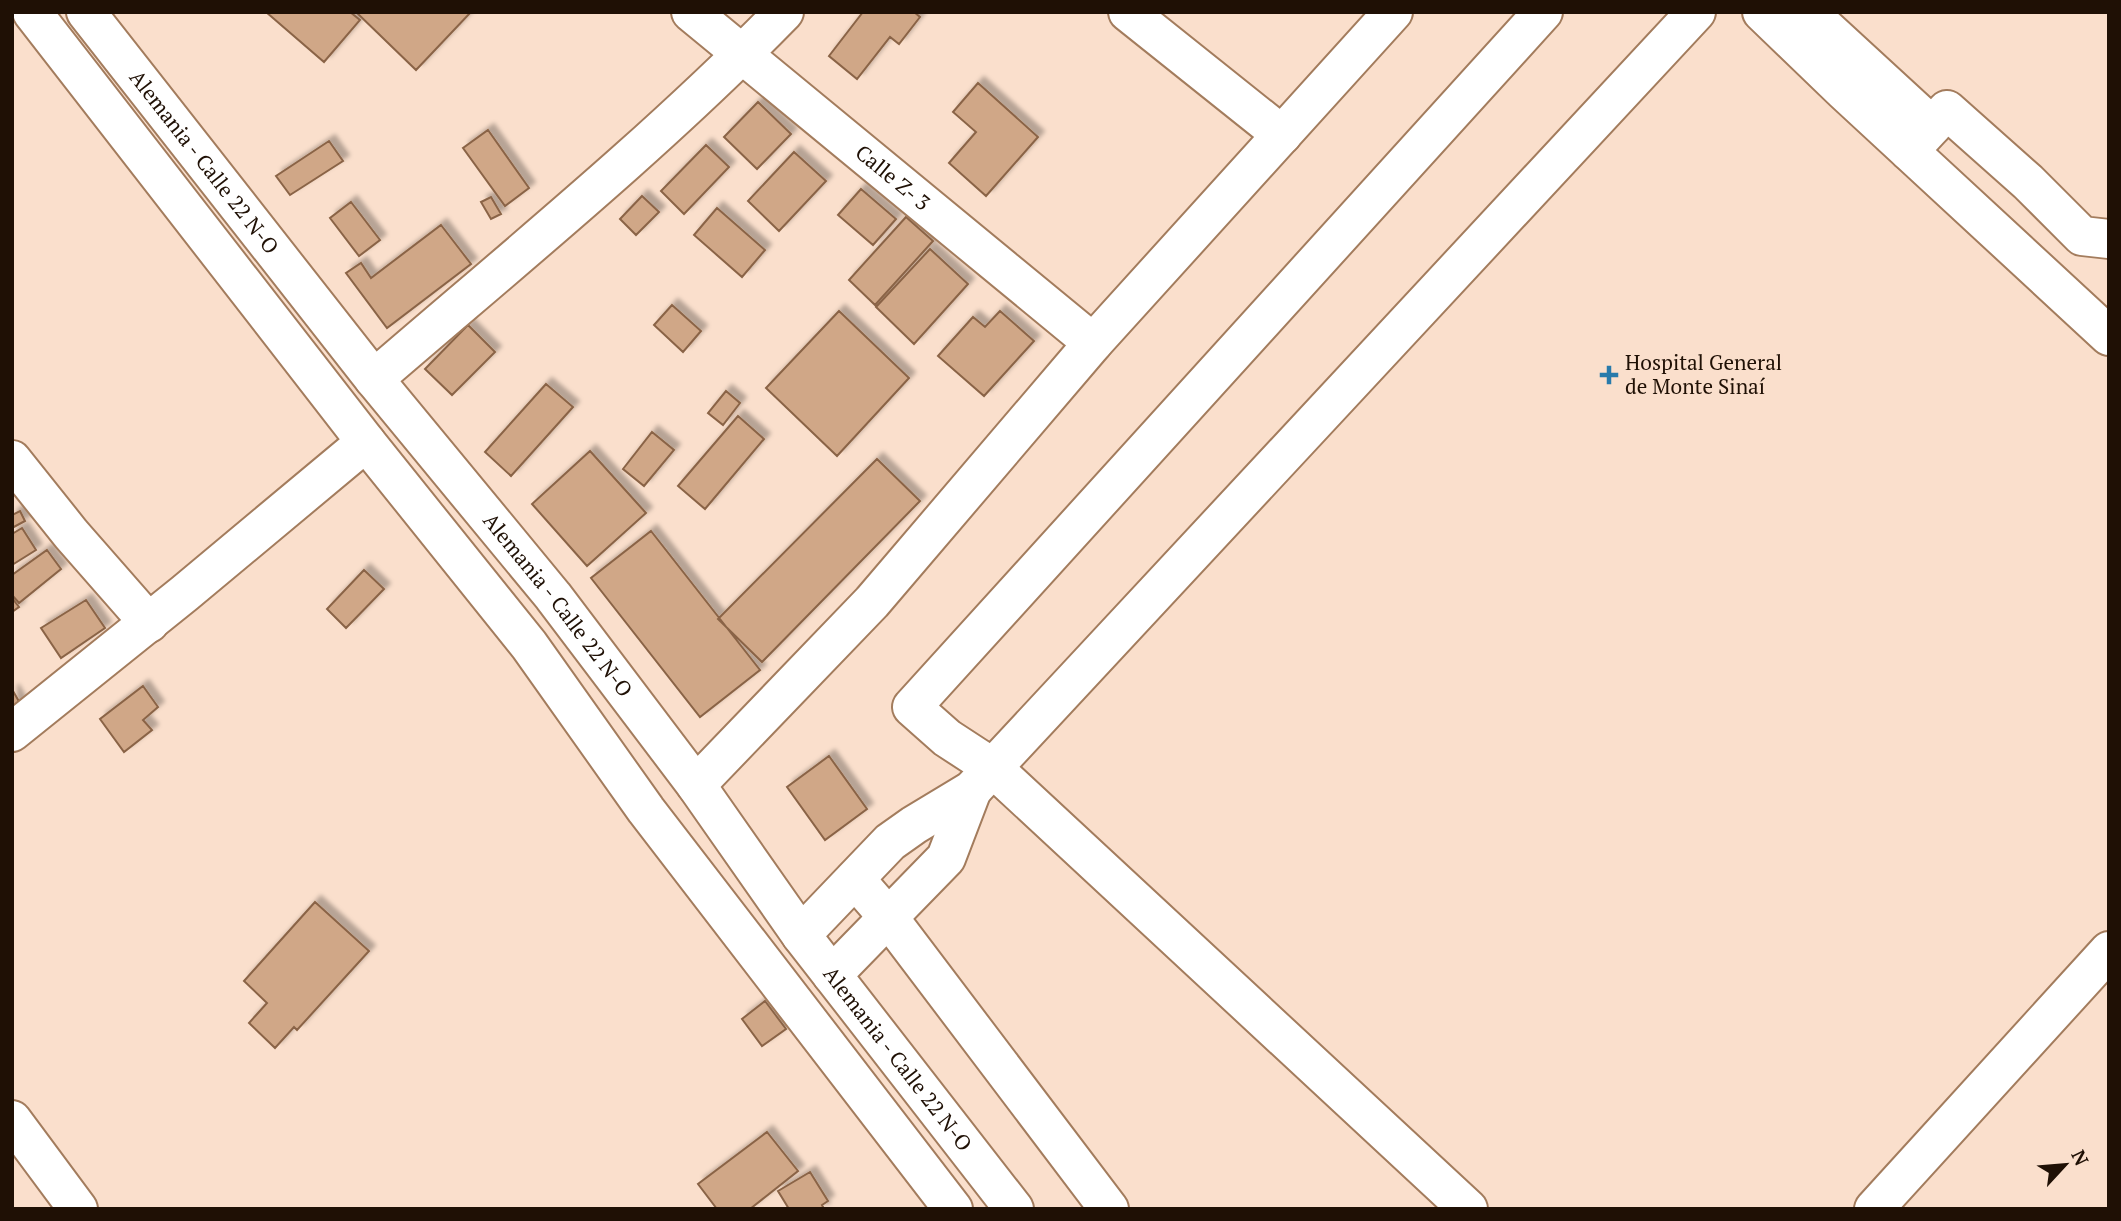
<svg xmlns="http://www.w3.org/2000/svg" width="2121" height="1221" font-family="'PT Serif',serif">
  <style>
    .building { fill: #d0a787; stroke: #8a6446; stroke-width: 2; filter: url(#shadow) }
    .lines { fill: none; stroke-linecap: round; stroke-linejoin: round }
    .minor-casing { stroke: #a37c5d; stroke-width: 42 }
    .minor { stroke: #fff; stroke-width: 38 }
    .poi-dot { fill: #287aab; stroke: #fadfcc; stroke-width: 2.5 }
    .labels { text-anchor: middle; stroke-width: 5; stroke-linejoin: round; paint-order: stroke }
    .street-label { font-size: 21px; fill: #1f1005; stroke: #fadfcc }
    .poi-label { font-size: 21px; fill: #1f1005; stroke: #fadfcc; text-anchor: start }
  </style>
  <defs>
    <filter id="shadow"><feDropShadow dx="6" dy="-6" stdDeviation="2" flood-color="#0004"/></filter>
  </defs>
  <rect width="100%" height="100%" fill="#fadfcc"/>
  <path class="building" d="M 266,12 L 350,12 L 360,20 L 324,62 Z
    M 356,12 L 471,12 L 416,70 Z
    M 863,12 L 914,12 L 920,17 L 899,44 L 890,37 L 857,79 L 829,56 Z
    M 978,83 L 1038,137 L 986,196 L 949,163 L 976,132 L 953,112 Z
    M 758,102 L 791,134 L 757,169 L 724,137 Z
    M 488,130 L 529,188 L 505,206 L 463,148 Z
    M 329,141 L 343,161 L 290,195 L 276,176 Z
    M 706,145 L 729,167 L 684,214 L 661,191 Z
    M 794,152 L 826,181 L 779,231 L 748,201 Z
    M 861,189 L 896,219 L 873,245 L 838,215 Z
    M 642,196 L 659,212 L 636,235 L 620,219 Z
    M 491,197 L 501,214 L 491,219 L 481,202 Z
    M 351,202 L 380,240 L 359,256 L 330,218 Z
    M 717,208 L 765,250 L 742,277 L 694,235 Z
    M 906,217 L 933,241 L 875,305 L 849,280 Z
    M 441,225 L 471,264 L 387,328 L 346,273 L 361,263 L 371,278 Z
    M 930,249 L 968,284 L 914,344 L 876,307 Z
    M 672,305 L 701,331 L 683,352 L 654,325 Z
    M 839,311 L 909,378 L 837,456 L 766,388 Z
    M 1000,311 L 1034,341 L 984,396 L 938,356 L 973,317 L 985,327 Z
    M 468,325 L 495,352 L 452,395 L 425,369 Z
    M 546,384 L 573,407 L 511,476 L 485,452 Z
    M 726,391 L 740,403 L 723,425 L 708,413 Z
    M 738,416 L 764,439 L 705,509 L 678,486 Z
    M 652,432 L 674,450 L 644,486 L 623,469 Z
    M 590,451 L 646,513 L 587,566 L 532,504 Z
    M 877,459 L 920,501 L 762,662 L 718,619 Z
    M 20,511 L 25,521 L 12,528 L 12,515 Z
    M 22,528 L 36,550 L 12,565 L 12,534 Z
    M 651,531 L 760,670 L 700,717 L 591,578 Z
    M 47,550 L 61,569 L 19,603 L 12,595 L 12,575 Z
    M 364,570 L 384,589 L 346,628 L 327,609 Z
    M 12,598 L 19,607 L 12,612 Z
    M 86,600 L 105,628 L 61,658 L 41,628 Z
    M 143,686 L 158,707 L 143,720 L 152,730 L 124,752 L 100,719 Z
    M 13,691 L 21,705 L 12,711 L 12,692 Z
    M 829,756 L 867,809 L 825,840 L 787,787 Z
    M 315,902 L 369,951 L 297,1030 L 294,1027 L 275,1048 L 249,1023 L 267,1003 L 244,981 Z
    M 765,1001 L 786,1029 L 762,1046 L 742,1019 Z
    M 767,1132 L 798,1171 L 750,1209 L 717,1209 L 698,1184 Z
    M 810,1172 L 828,1201 L 822,1205 L 824,1209 L 789,1209 L 778,1191 Z"/>
  <g class="lines">
    <defs>
      <g id="minor">
        <path d="M 32,12 L 366,442 L 529,645 L 646,810 L 953,1209"/>
        <path id="s1" d="M 86,12 L 374,379 L 553,596 L 696,785 L 801,935 L 1014,1209"/>
        <path id="s2" d="M 691,12 L 1093,343"/>
        <path d="M 1128,12 L 1282,135"/>
        <path d="M 1762,12 L 1844,91 L 2109,336"/>
        <path d="M 1808,12 L 1932,126"/>
        <path d="M 1909,151 L 1947,110 L 2028,182 L 2082,236 L 2109,239"/>
        <path d="M 374,379 C 513,259 656,143 784,12"/>
        <path d="M 12,460 L 71,534 L 149,623"/>
        <path d="M 12,732 L 185,593 L 366,442"/>
        <path d="M 696,785 L 872,602 L 1093,343 L 1393,12"/>
        <path d="M 855,879 L 888,917 L 1109,1209"/>
        <path d="M 801,935 L 890,842 L 914,825 L 972,790 L 1696,12"/>
        <path d="M 832,975 L 946,858 L 972,790"/>
        <path d="M 12,1120 L 78,1209"/>
        <path d="M 1468,1209 L 993,768 L 947,738 L 912,707 L 1543,12"/>
        <path d="M 1874,1209 L 2109,951"/>
      </g>
    </defs>
    <use href="#minor" class="minor-casing"/>
    <use href="#minor" class="minor"/>
  </g>
  <path class="poi-dot" d="M1605.5 364.5h7v7h7v7h-7v7h-7v-7h-7v-7h7z"/>
  <g class="labels">
    <g class="street-label">
      <text dy="7" stroke="none"><textPath href="#s1" startOffset="191">Alemania - Calle 22 N-O</textPath></text>
      <text dy="7" stroke="none"><textPath href="#s2" startOffset="261">Calle Z- 3</textPath></text>
      <text dy="7" stroke="none"><textPath href="#s1" startOffset="758">Alemania - Calle 22 N-O</textPath></text>
      <text dy="7" stroke="none"><textPath href="#s1" startOffset="1325">Alemania - Calle 22 N-O</textPath></text>
    </g>
    <g class="poi-label">
      <text x="1625" y="370">Hospital General<tspan x="1625" dy="24">de Monte Sinaí</tspan></text>
    </g>
  </g>
  <rect width="2121" height="1221" fill="none" stroke="#1f1005" stroke-width="28"/>
  <g transform="translate(2065 1165) rotate(64)" stroke="#fadfcc" stroke-width="5" paint-order="stroke">
  <path d="M0-5L12 26L0 18L-12 26Z" fill="#1f1005"/>
  <text y="-10" font-size="19" font-weight="bold" text-anchor="middle" fill="#1f1005">N</text>
  </g>
</svg>
